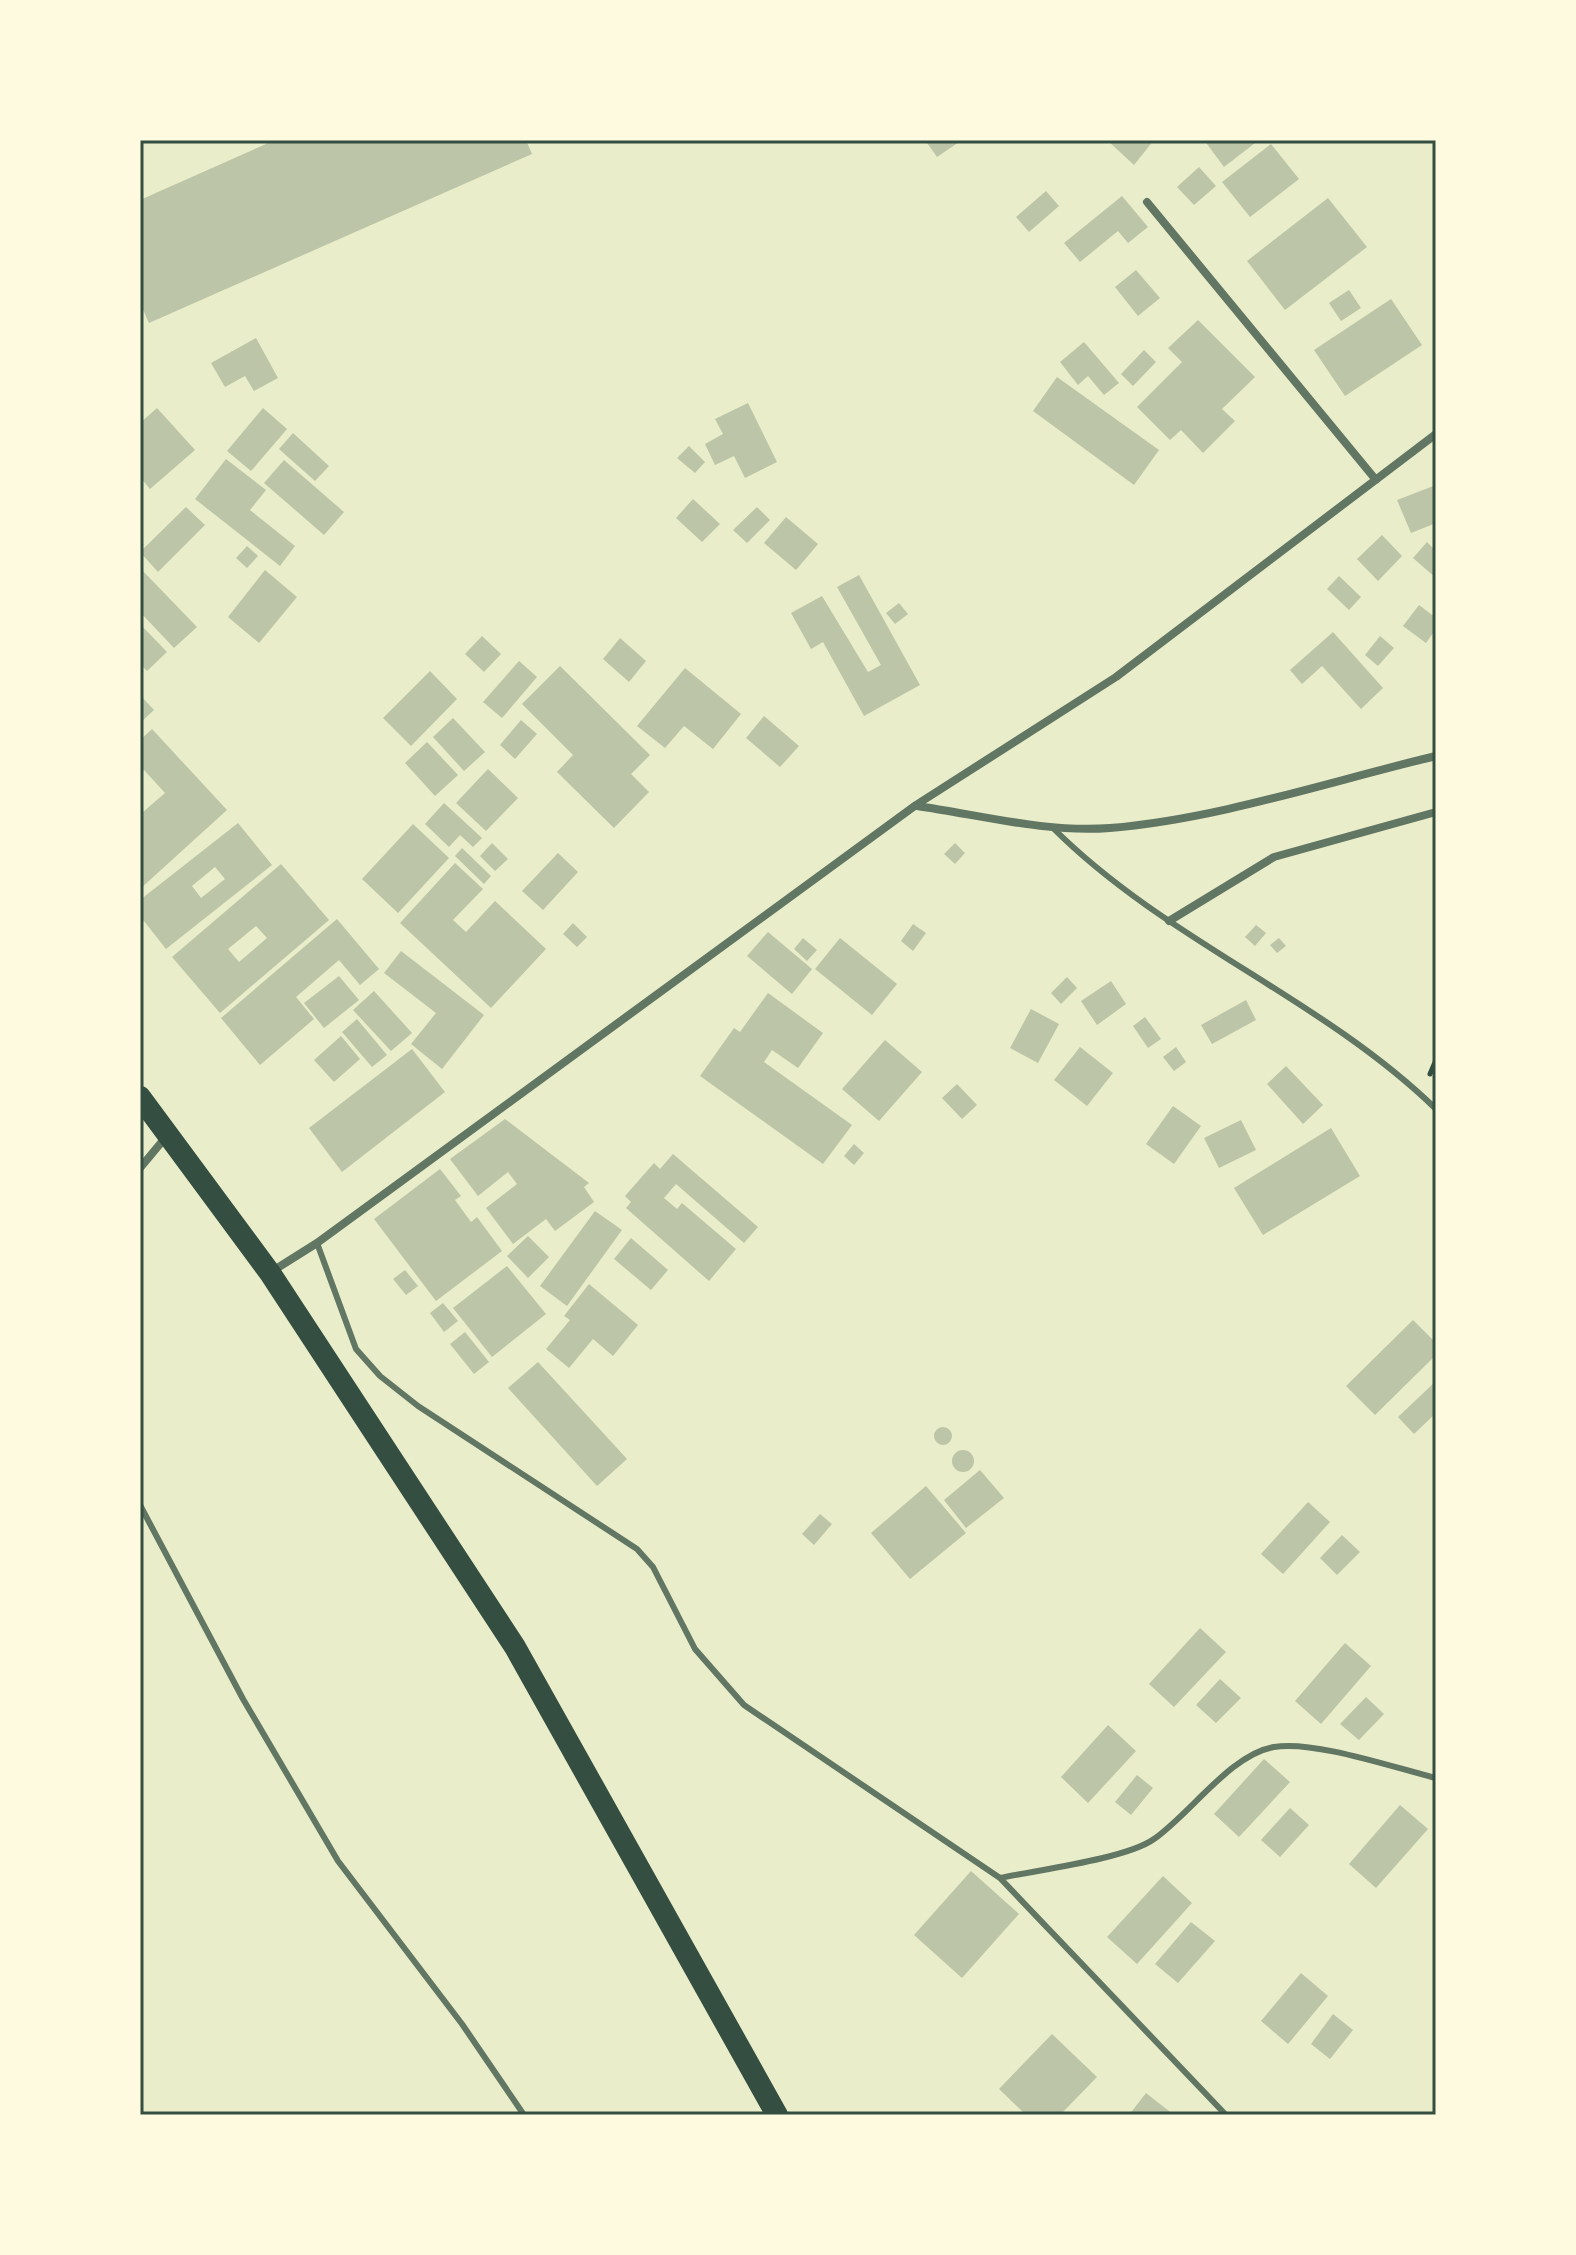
<svg xmlns="http://www.w3.org/2000/svg" width="1576" height="2255" font-family="Raleway,sans-serif">
  <style>
    .building { fill: #bcc5a7; fill-rule: evenodd }
    .lines { fill: none; stroke-linecap: round; stroke-linejoin: round }
    .path { stroke: #344e41; stroke-width: 5 }
    .service { stroke: #617663; stroke-width: 6 }
    .minor { stroke: #617663; stroke-width: 8 }
    .trunk { stroke: #344e41; stroke-width: 22 }
    .neatline { fill: none; stroke: #344e41; stroke-width: 3 }
  </style>
  <rect width="100%" height="100%" fill="#e9edc9"/>
  <path class="building" d="M 275,140 L 526,140 L 532,154 L 149,323 L 140,303 L 140,200 Z
    M 925,140 L 962,140 L 937,157 Z
    M 1107,140 L 1154,140 L 1134,165 Z
    M 1204,140 L 1259,140 L 1224,167 Z
    M 1271,144 L 1299,179 L 1250,217 L 1222,182 Z
    M 1199,167 L 1216,186 L 1194,205 L 1177,187 Z
    M 1046,191 L 1059,206 L 1029,232 L 1016,217 Z
    M 1122,196 L 1148,227 L 1128,243 L 1118,231 L 1080,262 L 1064,243 Z
    M 1328,198 L 1367,247 L 1285,310 L 1247,261 Z
    M 1136,270 L 1160,298 L 1138,316 L 1115,287 Z
    M 1349,290 L 1361,308 L 1341,321 L 1329,303 Z
    M 1391,299 L 1422,345 L 1345,396 L 1314,350 Z
    M 1198,320 L 1255,377 L 1222,409 L 1235,421 L 1203,453 L 1181,430 L 1170,440 L 1137,407 L 1182,362 L 1168,348 Z
    M 256,338 L 278,378 L 254,391 L 245,376 L 225,387 L 211,363 Z
    M 1084,342 L 1119,383 L 1104,395 L 1088,376 L 1078,385 L 1060,362 Z
    M 1144,350 L 1156,362 L 1133,386 L 1121,374 Z
    M 1057,377 L 1159,450 L 1134,485 L 1033,411 Z
    M 748,403 L 777,462 L 745,478 L 734,456 L 715,465 L 705,444 L 723,434 L 715,419 Z
    M 157,408 L 195,450 L 150,489 L 140,477 L 140,423 Z
    M 263,408 L 287,429 L 251,471 L 227,451 Z
    M 293,433 L 329,466 L 315,481 L 279,449 Z
    M 689,446 L 705,462 L 695,473 L 677,458 Z
    M 226,459 L 266,490 L 250,510 L 295,546 L 280,566 L 195,499 Z
    M 284,460 L 344,512 L 324,535 L 264,483 Z
    M 1436,485 L 1436,523 L 1411,533 L 1397,500 Z
    M 693,499 L 720,524 L 702,542 L 676,518 Z
    M 186,507 L 205,525 L 158,572 L 140,552 Z
    M 757,507 L 770,520 L 747,543 L 733,530 Z
    M 786,517 L 818,544 L 796,570 L 764,543 Z
    M 1382,535 L 1402,556 L 1378,581 L 1357,559 Z
    M 1427,542 L 1436,551 L 1436,578 L 1413,558 Z
    M 247,546 L 258,556 L 247,568 L 236,558 Z
    M 140,568 L 197,627 L 174,648 L 140,612 Z
    M 265,570 L 297,597 L 259,643 L 228,617 Z
    M 859,575 L 920,685 L 864,716 L 823,642 L 811,649 L 791,613 L 822,596 L 868,672 L 881,665 L 837,587 Z
    M 1339,576 L 1361,597 L 1349,610 L 1327,589 Z
    M 899,603 L 908,614 L 895,624 L 886,613 Z
    M 1419,605 L 1436,618 L 1436,629 L 1426,643 L 1403,626 Z
    M 140,624 L 167,652 L 147,671 L 140,664 Z
    M 1333,632 L 1383,688 L 1361,709 L 1322,666 L 1302,684 L 1290,670 Z
    M 482,636 L 501,654 L 484,672 L 465,654 Z
    M 1380,636 L 1394,648 L 1378,666 L 1365,655 Z
    M 620,638 L 646,661 L 629,682 L 603,659 Z
    M 519,661 L 537,677 L 502,718 L 483,702 Z
    M 560,666 L 650,755 L 631,774 L 649,792 L 614,828 L 557,772 L 573,755 L 522,704 Z
    M 685,668 L 741,714 L 713,749 L 684,726 L 665,748 L 637,726 Z
    M 430,671 L 457,699 L 411,746 L 383,718 Z
    M 140,695 L 154,710 L 140,723 Z
    M 764,716 L 799,746 L 780,767 L 746,738 Z
    M 453,718 L 485,752 L 464,771 L 433,737 Z
    M 521,720 L 537,734 L 515,759 L 500,745 Z
    M 152,729 L 227,810 L 140,889 L 140,808 L 143,812 L 165,793 L 144,770 L 140,773 L 140,740 Z
    M 427,742 L 458,775 L 435,796 L 405,763 Z
    M 488,769 L 518,798 L 486,831 L 456,803 Z
    M 444,803 L 482,838 L 473,847 L 460,835 L 449,847 L 425,824 Z
    M 238,823 L 272,865 L 166,949 L 140,916 L 140,900 ZM 215,867 L 225,879 L 201,898 L 192,886 Z
    M 413,824 L 449,858 L 398,913 L 362,879 Z
    M 492,843 L 508,859 L 495,871 L 480,856 Z
    M 955,843 L 965,853 L 955,864 L 944,854 Z
    M 462,848 L 491,876 L 484,884 L 455,856 Z
    M 558,853 L 578,872 L 543,910 L 522,891 Z
    M 455,863 L 483,889 L 453,920 L 466,932 L 495,901 L 546,949 L 491,1008 L 400,923 Z
    M 281,864 L 329,920 L 220,1013 L 172,957 ZM 256,926 L 267,938 L 239,962 L 228,949 Z
    M 337,919 L 379,969 L 360,985 L 339,960 L 296,997 L 314,1019 L 260,1065 L 221,1018 Z
    M 573,923 L 587,937 L 577,947 L 563,934 Z
    M 913,924 L 926,933 L 913,951 L 901,941 Z
    M 1256,925 L 1266,933 L 1255,946 L 1245,937 Z
    M 768,932 L 812,969 L 792,994 L 747,956 Z
    M 803,938 L 817,950 L 807,961 L 794,949 Z
    M 840,938 L 897,984 L 872,1015 L 815,969 Z
    M 1279,938 L 1286,946 L 1277,953 L 1270,945 Z
    M 401,951 L 484,1015 L 442,1069 L 411,1044 L 436,1013 L 384,973 Z
    M 339,976 L 359,1000 L 324,1028 L 304,1003 Z
    M 1067,977 L 1077,988 L 1061,1004 L 1051,993 Z
    M 1111,981 L 1126,1004 L 1097,1025 L 1081,1001 Z
    M 374,991 L 412,1033 L 391,1051 L 353,1010 Z
    M 768,993 L 823,1033 L 798,1068 L 772,1050 L 764,1062 L 852,1125 L 823,1164 L 700,1076 L 734,1028 L 740,1032 Z
    M 1246,1000 L 1256,1020 L 1212,1044 L 1201,1025 Z
    M 1031,1009 L 1059,1024 L 1038,1063 L 1010,1048 Z
    M 1145,1017 L 1161,1039 L 1148,1048 L 1133,1026 Z
    M 357,1019 L 387,1055 L 372,1067 L 342,1032 Z
    M 341,1036 L 360,1059 L 334,1082 L 314,1060 Z
    M 885,1040 L 922,1072 L 879,1121 L 842,1089 Z
    M 1080,1047 L 1113,1073 L 1087,1106 L 1054,1080 Z
    M 1176,1047 L 1186,1062 L 1174,1071 L 1163,1057 Z
    M 412,1049 L 445,1092 L 342,1172 L 309,1128 Z
    M 1286,1066 L 1323,1105 L 1303,1124 L 1267,1084 Z
    M 957,1084 L 977,1105 L 962,1119 L 942,1098 Z
    M 1173,1106 L 1201,1126 L 1174,1164 L 1146,1144 Z
    M 505,1119 L 589,1183 L 584,1187 L 594,1202 L 555,1231 L 546,1219 L 513,1244 L 486,1208 L 517,1184 L 508,1172 L 478,1196 L 450,1159 Z
    M 1241,1120 L 1256,1150 L 1219,1168 L 1204,1138 Z
    M 1331,1128 L 1360,1176 L 1263,1235 L 1234,1188 Z
    M 854,1144 L 864,1153 L 854,1165 L 844,1156 Z
    M 673,1154 L 758,1227 L 744,1243 L 676,1184 L 664,1198 L 677,1209 L 682,1203 L 736,1249 L 709,1281 L 626,1208 L 631,1202 L 625,1196 L 654,1163 L 660,1169 Z
    M 440,1169 L 461,1196 L 455,1200 L 471,1222 L 477,1217 L 502,1251 L 436,1301 L 374,1219 Z
    M 595,1211 L 622,1230 L 567,1306 L 540,1286 Z
    M 528,1236 L 549,1257 L 528,1278 L 507,1256 Z
    M 631,1238 L 668,1270 L 651,1290 L 614,1259 Z
    M 507,1266 L 546,1314 L 492,1357 L 453,1308 Z
    M 405,1270 L 418,1286 L 406,1295 L 393,1279 Z
    M 589,1284 L 638,1325 L 613,1356 L 593,1339 L 569,1368 L 546,1349 L 570,1320 L 564,1316 Z
    M 443,1303 L 458,1321 L 444,1332 L 430,1313 Z
    M 1413,1320 L 1436,1343 L 1436,1355 L 1375,1415 L 1346,1386 Z
    M 465,1332 L 489,1362 L 474,1374 L 450,1344 Z
    M 538,1362 L 627,1459 L 597,1486 L 508,1388 Z
    M 1436,1381 L 1436,1413 L 1414,1434 L 1398,1417 Z
    M934 1436a9 9 0 1 1 18 0a9 9 0 1 1-18 0Z
    M952 1461a11 11 0 1 1 22 0a11 11 0 1 1-22 0Z
    M 980,1470 L 1004,1498 L 966,1528 L 944,1500 Z
    M 926,1486 L 966,1533 L 910,1579 L 871,1533 Z
    M 1308,1502 L 1330,1522 L 1283,1574 L 1261,1554 Z
    M 820,1514 L 832,1524 L 814,1545 L 802,1534 Z
    M 1342,1535 L 1360,1552 L 1337,1575 L 1320,1558 Z
    M 1200,1628 L 1226,1652 L 1174,1707 L 1149,1684 Z
    M 1345,1643 L 1371,1666 L 1321,1724 L 1295,1701 Z
    M 1220,1679 L 1241,1698 L 1216,1723 L 1196,1705 Z
    M 1366,1697 L 1384,1714 L 1359,1740 L 1340,1724 Z
    M 1108,1725 L 1136,1751 L 1088,1803 L 1061,1777 Z
    M 1264,1759 L 1290,1782 L 1239,1837 L 1214,1814 Z
    M 1137,1775 L 1153,1788 L 1131,1815 L 1115,1802 Z
    M 1400,1805 L 1428,1829 L 1376,1888 L 1349,1864 Z
    M 1290,1808 L 1309,1825 L 1280,1857 L 1261,1840 Z
    M 971,1871 L 1019,1914 L 962,1978 L 914,1935 Z
    M 1163,1876 L 1192,1903 L 1137,1964 L 1107,1937 Z
    M 1191,1922 L 1215,1941 L 1178,1983 L 1155,1964 Z
    M 1301,1973 L 1328,1996 L 1288,2044 L 1261,2021 Z
    M 1333,2014 L 1353,2030 L 1330,2059 L 1311,2044 Z
    M 1052,2034 L 1097,2077 L 1060,2115 L 1026,2115 L 999,2089 Z
    M 1146,2093 L 1174,2115 L 1129,2115 Z"/>
  <g class="lines">
    <path class="path" d="M 1430,1074 L 1436,1060"/>
    <path class="service" d="M 1053,828 C 1166,941 1322,998 1436,1109
      M 317,1243 L 356,1349 L 380,1376 L 418,1406 L 637,1549 L 653,1567 L 695,1649 L 744,1705 L 1000,1878 C 1037,1870 1126,1859 1154,1839 C 1190,1814 1231,1754 1274,1747 C 1314,1740 1395,1768 1436,1778
      M 140,1505 L 243,1699 L 338,1861 L 462,2024 L 524,2115
      M 1000,1878 L 1226,2115"/>
    <path class="minor" d="M 1147,202 L 1376,480
      M 917,806 C 980,815 1047,833 1110,828 C 1218,819 1331,781 1436,756
      M 1169,921 L 1274,857 L 1436,812
      M 140,1168 L 165,1138
      M 271,1272 L 317,1243 L 916,805 L 1116,677 L 1436,434"/>
    <path class="trunk" d="M 140,1097 L 270,1273 L 515,1647 L 777,2115"/>
  </g>
  <rect width="1576" height="2255" fill="none" stroke="#fefae0" stroke-width="284"/>
  <rect x="142" y="142" width="1292" height="1971" class="neatline"/>
</svg>
